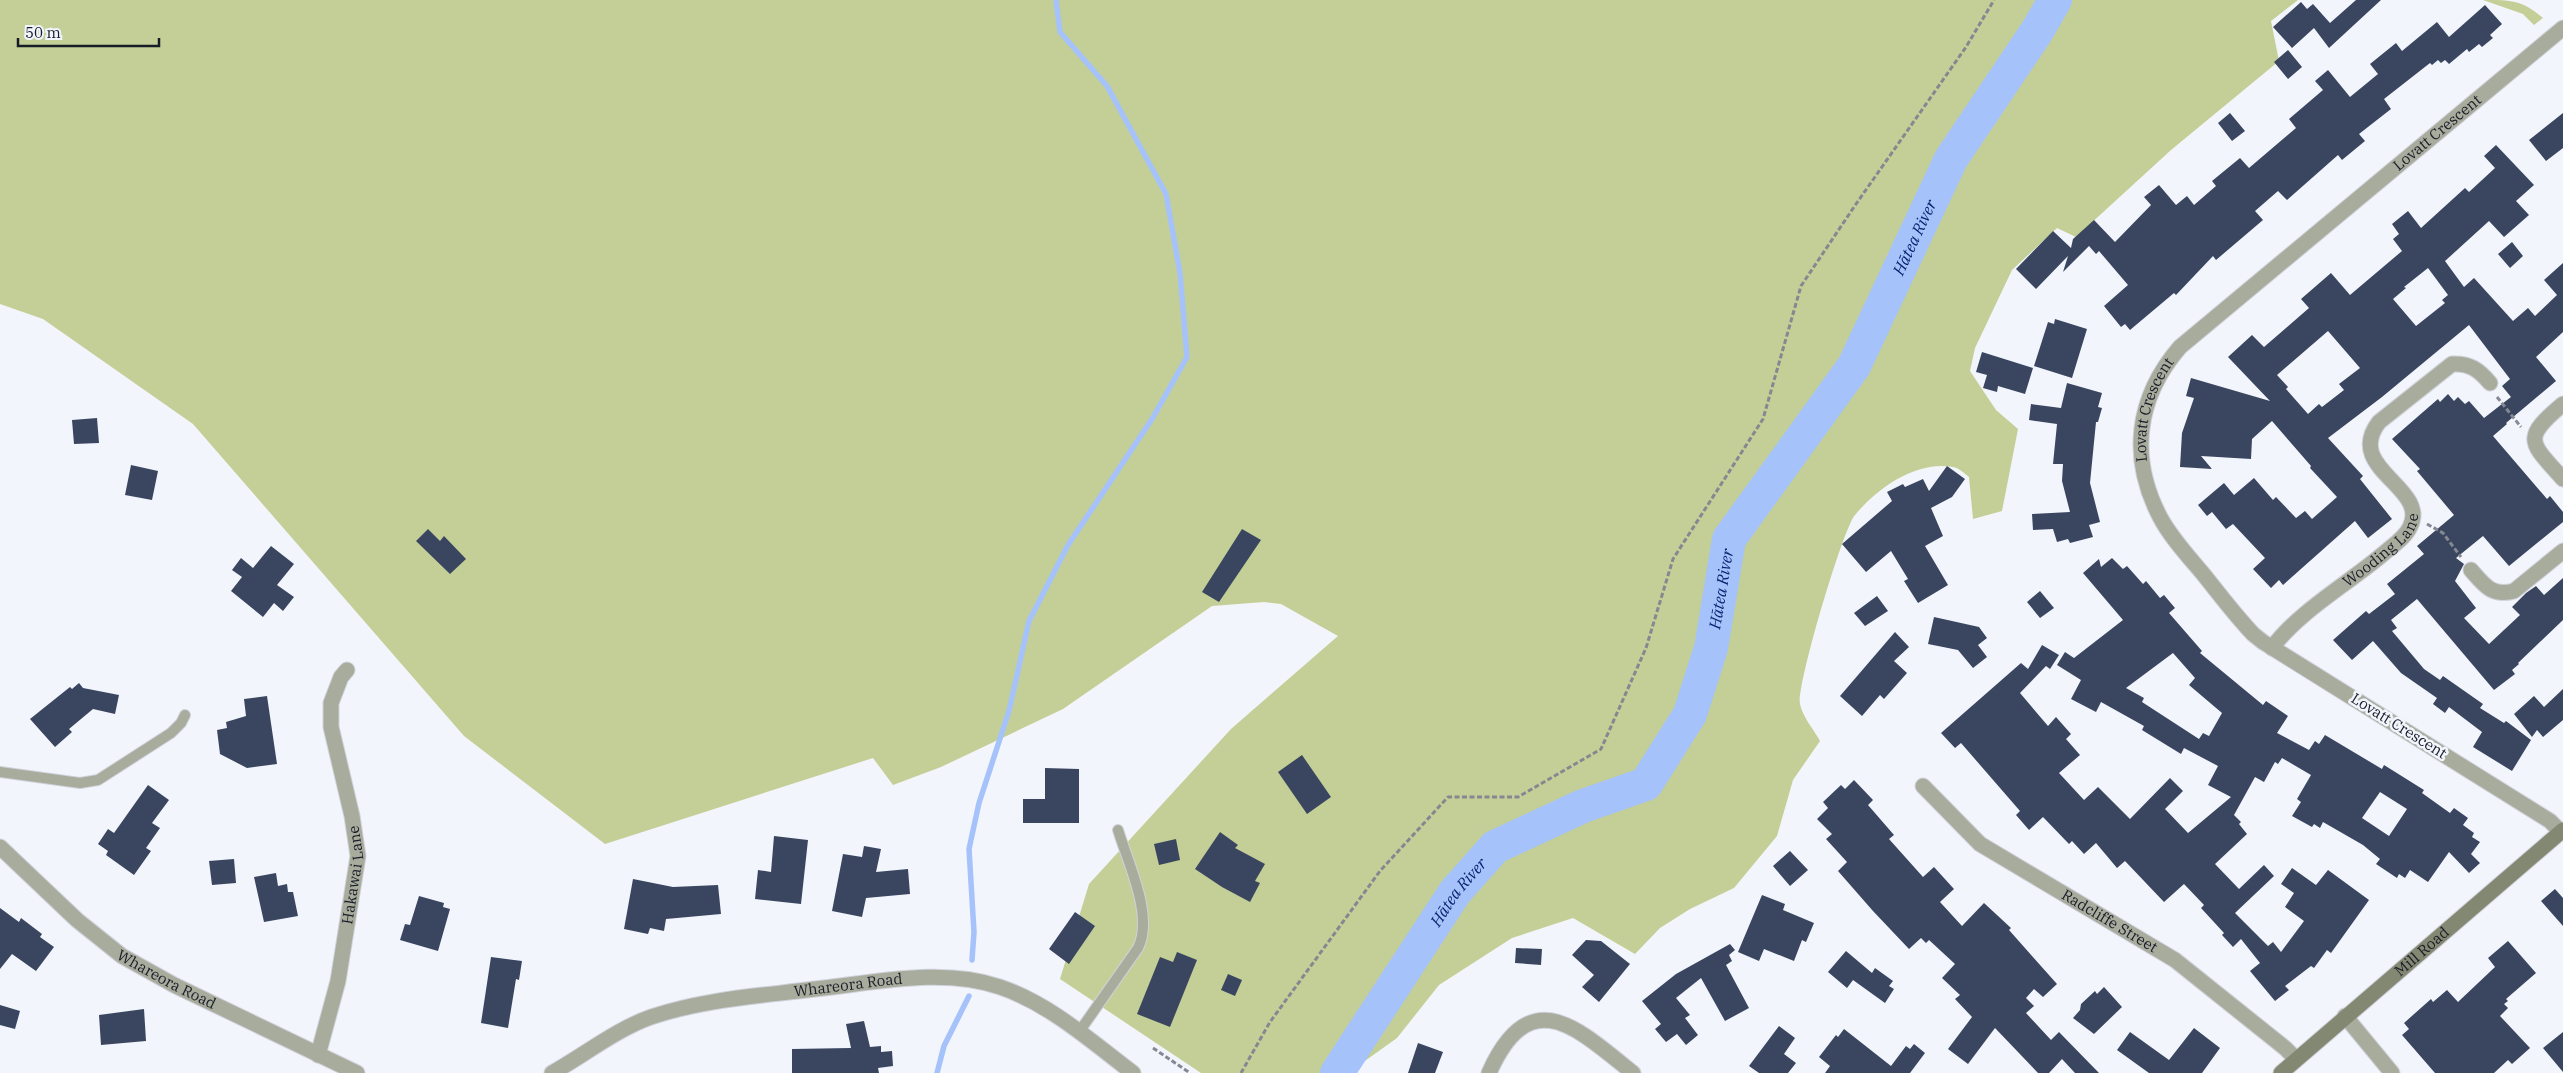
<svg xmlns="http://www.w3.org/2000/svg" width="2563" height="1073" font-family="'IBM Plex Serif',serif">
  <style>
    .green { fill: #c3cf96 }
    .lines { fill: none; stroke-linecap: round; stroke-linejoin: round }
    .stream { stroke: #a6c2fa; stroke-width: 5.5 }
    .river { stroke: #a6c2fa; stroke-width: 34 }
    .building { fill: #3a4660; fill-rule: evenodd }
    .service-casing { stroke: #cfd2da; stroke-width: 12 }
    .minor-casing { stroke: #cfd2da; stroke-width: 17 }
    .tertiary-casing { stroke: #cfd2da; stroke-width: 17 }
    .secondary-casing { stroke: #cfd2da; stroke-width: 17 }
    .path { stroke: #848891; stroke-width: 3; stroke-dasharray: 5 2.5; stroke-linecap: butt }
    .service { stroke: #a8ac9d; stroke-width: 10 }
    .minor { stroke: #a8ac9d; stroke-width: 15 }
    .tertiary { stroke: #a8ac9d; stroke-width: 15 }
    .secondary { stroke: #838873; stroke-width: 15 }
    .labels { text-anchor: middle; stroke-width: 5; stroke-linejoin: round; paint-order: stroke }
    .street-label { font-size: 15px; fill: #171d28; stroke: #f2f5fc }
    .water-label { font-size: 16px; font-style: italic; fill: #072470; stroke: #f2f5fc }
  </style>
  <rect width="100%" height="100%" fill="#f2f5fc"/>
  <path class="green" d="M 0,0 L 2298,0 L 2271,21 L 2279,61 L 2171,150 L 2076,237 L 2057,228 L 2012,270 L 1975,348 L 1970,371 L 1996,410 L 2018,429 L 2002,511 L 1973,519 L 1969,477 C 1965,474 1959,468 1953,467 C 1917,460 1877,488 1855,515 C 1843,528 1796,687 1800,704 C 1802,716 1814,730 1820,741 L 1793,780 L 1777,836 L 1734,888 L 1690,909 L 1660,928 L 1635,954 L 1573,918 L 1512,938 L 1439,985 L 1397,1038 L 1362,1063 L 1355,1073 L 1201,1073 L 1060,979 L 1089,884 L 1231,729 L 1338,636 L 1281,604 L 1264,602 L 1212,606 L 1063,709 L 941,767 L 893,785 L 873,758 L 605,844 L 464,736 L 193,424 L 43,319 L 0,304 Z
    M 2483,0 C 2512,0 2522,0 2543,18 L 2534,25 L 2523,14 Z"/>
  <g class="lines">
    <path class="stream" d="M 972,960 L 974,932 L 969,849 L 979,803 L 1009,711 L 1029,621 L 1068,545 L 1152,419 L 1187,357 L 1180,273 L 1166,194 L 1107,86 L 1060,32 L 1056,0
      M 937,1073 L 944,1046 L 969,996"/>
    <path class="river" id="s1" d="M 1337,1073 L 1455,892 L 1495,847 L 1583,806 L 1646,784 L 1690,714 L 1711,648 L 1729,539 L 1854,366 L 1951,159 L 2037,31 L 2055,0"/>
  </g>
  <path class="building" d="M 2356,0 L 2381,0 L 2329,48 L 2314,28 L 2292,48 L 2273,27 L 2301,2 L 2307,9 L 2313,4 L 2330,23 Z
    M 2485,5 L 2502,24 L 2490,35 L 2493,38 L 2482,47 L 2479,44 L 2469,52 L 2467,49 L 2449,64 L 2445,60 L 2441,63 L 2438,60 L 2432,65 L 2430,63 L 2384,99 L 2391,109 L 2359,134 L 2365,141 L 2342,160 L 2338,155 L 2287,200 L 2278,191 L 2255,211 L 2263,220 L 2216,260 L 2213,256 L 2176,295 L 2174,293 L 2130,330 L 2125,324 L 2121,327 L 2104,306 L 2128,285 L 2099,251 L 2096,254 L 2089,246 L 2063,272 L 2068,256 L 2036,289 L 2016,269 L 2053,231 L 2071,248 L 2073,239 L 2094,220 L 2115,242 L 2151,205 L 2144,197 L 2159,185 L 2176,205 L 2187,196 L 2194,205 L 2216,186 L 2212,181 L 2240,158 L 2249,168 L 2296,128 L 2289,119 L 2323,90 L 2315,81 L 2328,70 L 2350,97 L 2378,74 L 2370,64 L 2396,43 L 2402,51 L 2437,22 L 2449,37 Z
    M 2288,50 L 2302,67 L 2288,79 L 2274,62 Z
    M 2230,113 L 2245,131 L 2232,141 L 2218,123 Z
    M 2563,113 L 2563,148 L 2546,161 L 2529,140 Z
    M 2496,145 L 2534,185 L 2516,201 L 2529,215 L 2504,237 L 2489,221 L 2445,261 L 2464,287 L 2474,278 L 2513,321 L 2528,308 L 2535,316 L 2557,295 L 2544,280 L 2563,263 L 2563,332 L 2536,357 L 2556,381 L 2506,423 L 2507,424 L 2493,436 L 2547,499 L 2550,496 L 2563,512 L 2563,522 L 2509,566 L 2483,536 L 2456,558 L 2464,564 L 2455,581 L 2476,608 L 2464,618 L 2489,644 L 2520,615 L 2512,607 L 2526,593 L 2536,586 L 2544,595 L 2563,578 L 2563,620 L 2518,663 L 2519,664 L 2512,670 L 2515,674 L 2494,690 L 2417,599 L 2391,620 L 2397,628 L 2392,631 L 2424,669 L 2440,680 L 2443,676 L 2483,704 L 2480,708 L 2504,723 L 2506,721 L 2531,740 L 2512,771 L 2473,747 L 2482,732 L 2449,707 L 2445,713 L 2433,704 L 2437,698 L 2401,673 L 2373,641 L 2352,660 L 2333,640 L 2366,611 L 2369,614 L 2395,594 L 2387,584 L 2424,554 L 2417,546 L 2454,515 L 2417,471 L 2420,469 L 2392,439 L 2438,399 L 2440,402 L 2448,394 L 2454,401 L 2458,397 L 2465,404 L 2469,401 L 2484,418 L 2511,397 L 2502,386 L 2510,379 L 2469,325 L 2382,397 L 2328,438 L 2363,476 L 2360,479 L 2392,519 L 2368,538 L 2355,521 L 2283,585 L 2279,580 L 2271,588 L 2253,569 L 2265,558 L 2233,524 L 2226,529 L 2212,512 L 2207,516 L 2198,505 L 2224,483 L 2234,495 L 2254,478 L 2273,500 L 2276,497 L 2296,518 L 2305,511 L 2312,519 L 2337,497 L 2310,468 L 2311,466 L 2272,421 L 2252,439 L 2251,459 L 2201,456 L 2212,469 L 2180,467 L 2182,433 L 2194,398 L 2186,396 L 2191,378 L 2270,401 L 2228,357 L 2252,335 L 2264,347 L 2309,308 L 2301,299 L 2331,273 L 2350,295 L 2402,251 L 2393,239 L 2399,234 L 2392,224 L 2408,211 L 2421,228 L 2465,188 L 2469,192 L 2495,168 L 2484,156 ZM 2428,268 L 2448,295 L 2442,300 L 2445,303 L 2416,326 L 2393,299 L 2406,288 L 2404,287 ZM 2328,331 L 2360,368 L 2339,384 L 2344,390 L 2322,407 L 2319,404 L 2308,414 L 2286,389 L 2288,387 L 2277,375 Z
    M 2512,242 L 2523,256 L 2510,268 L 2498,254 Z
    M 2055,319 L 2087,329 L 2072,378 L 2034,366 L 2048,322 L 2054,324 Z
    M 1982,352 L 2033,368 L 2025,394 L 1998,386 L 1997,392 L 1983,388 L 1987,375 L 1976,372 Z
    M 2067,383 L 2102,393 L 2098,407 L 2102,408 L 2098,422 L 2096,422 L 2090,483 L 2100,522 L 2089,525 L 2093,537 L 2070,543 L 2068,539 L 2057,542 L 2053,529 L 2033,530 L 2032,514 L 2070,512 L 2062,481 L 2063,464 L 2053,464 L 2057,424 L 2029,420 L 2031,404 L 2061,408 Z
    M 97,418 L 99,443 L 74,444 L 72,420 Z
    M 131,465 L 158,471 L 152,500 L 125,495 Z
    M 1947,466 L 1965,479 L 1952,497 L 1931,508 L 1943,536 L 1925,546 L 1948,585 L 1918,603 L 1904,581 L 1908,579 L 1891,551 L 1866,572 L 1842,544 L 1892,501 L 1887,492 L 1903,484 L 1905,487 L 1923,479 L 1929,491 Z
    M 428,529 L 440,541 L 444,536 L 466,559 L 450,574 L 416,541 Z
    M 1242,529 L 1261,540 L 1219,602 L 1202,592 Z
    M 271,546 L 294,564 L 277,585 L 294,597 L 283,611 L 274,603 L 263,617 L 231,591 L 242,577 L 232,570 L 241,558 L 253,568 Z
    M 2112,558 L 2123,569 L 2127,566 L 2143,584 L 2146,581 L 2160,598 L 2164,595 L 2175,608 L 2169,613 L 2202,651 L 2200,653 L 2263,705 L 2266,701 L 2288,716 L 2277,733 L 2309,750 L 2315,741 L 2319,744 L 2325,735 L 2382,769 L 2384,765 L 2424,790 L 2422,793 L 2450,813 L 2454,808 L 2468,818 L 2463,825 L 2474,833 L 2472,837 L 2480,842 L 2471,854 L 2480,863 L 2469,873 L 2449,852 L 2428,882 L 2410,870 L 2405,878 L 2399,874 L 2397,878 L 2376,864 L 2380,859 L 2363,845 L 2323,822 L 2320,828 L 2314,824 L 2312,827 L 2292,816 L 2301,802 L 2297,799 L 2311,775 L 2282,758 L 2278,764 L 2275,762 L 2264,782 L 2255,777 L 2234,815 L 2241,822 L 2239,824 L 2247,834 L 2215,864 L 2239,889 L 2264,865 L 2274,876 L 2235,913 L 2268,946 L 2273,942 L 2281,952 L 2304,921 L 2285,907 L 2294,893 L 2281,884 L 2292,868 L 2316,885 L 2328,870 L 2369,900 L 2331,953 L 2327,950 L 2314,968 L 2311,966 L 2285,986 L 2289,990 L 2275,1001 L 2250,971 L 2260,963 L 2241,939 L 2233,947 L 2222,935 L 2224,933 L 2201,908 L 2204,905 L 2184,884 L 2164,902 L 2125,861 L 2117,868 L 2096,843 L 2084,854 L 2072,841 L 2069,844 L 2043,817 L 2029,830 L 2016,815 L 2020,811 L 1961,743 L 1955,748 L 1941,733 L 2021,663 L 2028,669 L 2042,645 L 2059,655 L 2050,669 L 2046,666 L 2020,693 L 2048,726 L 2056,717 L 2071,734 L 2066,739 L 2080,755 L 2059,773 L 2084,800 L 2098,787 L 2130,819 L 2170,778 L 2183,791 L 2165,809 L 2188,833 L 2231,797 L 2208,785 L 2218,766 L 2184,748 L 2181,754 L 2142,730 L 2144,726 L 2101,702 L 2096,712 L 2071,699 L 2081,680 L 2057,665 L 2065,652 L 2074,658 L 2123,620 L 2083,573 L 2099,559 L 2101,567 ZM 2173,653 L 2195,678 L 2189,685 L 2222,713 L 2209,736 L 2203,733 L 2199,739 L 2142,702 L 2144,698 L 2126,688 ZM 2380,792 L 2407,809 L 2389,836 L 2362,818 Z
    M 2040,591 L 2054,608 L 2040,618 L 2027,602 Z
    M 1877,596 L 1888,611 L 1865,626 L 1854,613 Z
    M 1934,617 L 1979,627 L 1987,638 L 1978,645 L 1987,657 L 1973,668 L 1958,650 L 1928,644 Z
    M 1895,632 L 1909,647 L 1894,661 L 1907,673 L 1884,699 L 1880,695 L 1862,716 L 1840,696 Z
    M 79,683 L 83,688 L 119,695 L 115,714 L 93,709 L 69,729 L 72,732 L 55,747 L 30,719 L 70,687 L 72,689 Z
    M 2563,689 L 2563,720 L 2543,737 L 2537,730 L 2532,737 L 2514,714 L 2534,696 L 2544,707 Z
    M 267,696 L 277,764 L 247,768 L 220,754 L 217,730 L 227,728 L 226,722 L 246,716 L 244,699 Z
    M 1302,755 L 1331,797 L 1307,814 L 1278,772 Z
    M 1045,768 L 1079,769 L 1079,823 L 1023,823 L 1023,799 L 1045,799 Z
    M 1854,780 L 1873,800 L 1868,805 L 1894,835 L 1889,839 L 1923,877 L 1934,867 L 1954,889 L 1940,902 L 1962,926 L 1984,903 L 2011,928 L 2009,930 L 2057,984 L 2043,997 L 2034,989 L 2026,998 L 2034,1006 L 2026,1013 L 2051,1040 L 2059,1032 L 2099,1073 L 2075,1073 L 2062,1059 L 2049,1073 L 2038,1073 L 1995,1028 L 1968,1064 L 1948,1049 L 1972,1017 L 1955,999 L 1960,995 L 1942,978 L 1955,964 L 1929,940 L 1926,943 L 1921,938 L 1909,949 L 1873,911 L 1838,871 L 1847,862 L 1826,839 L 1832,834 L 1817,819 L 1828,808 L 1823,802 L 1841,785 L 1845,789 Z
    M 148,785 L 169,800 L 152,823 L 160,828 L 146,848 L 151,851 L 134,875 L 106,855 L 108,851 L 98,844 L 108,829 L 114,833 Z
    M 1220,832 L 1238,845 L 1235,848 L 1265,864 L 1255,881 L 1260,883 L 1250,902 L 1222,887 L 1195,869 Z
    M 774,836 L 808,840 L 801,904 L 755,899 L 758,870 L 771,872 Z
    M 1176,839 L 1180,860 L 1159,865 L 1154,844 Z
    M 864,846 L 881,849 L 876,872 L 908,869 L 910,894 L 866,898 L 862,917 L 832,911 L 843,854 L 862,857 Z
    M 1790,851 L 1808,870 L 1790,886 L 1773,866 Z
    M 234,859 L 236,883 L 212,885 L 209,861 Z
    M 276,873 L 278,886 L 287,884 L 288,892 L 293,892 L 298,916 L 264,922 L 254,877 Z
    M 633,879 L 673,887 L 718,885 L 721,914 L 666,919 L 664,931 L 650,928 L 648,934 L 624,929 Z
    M 2555,889 L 2563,898 L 2563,926 L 2541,901 Z
    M 1762,895 L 1785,904 L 1783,910 L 1814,923 L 1806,942 L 1802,940 L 1794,961 L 1764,949 L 1759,961 L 1738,952 Z
    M 419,896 L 444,903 L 443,907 L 450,909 L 438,951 L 400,940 L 405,924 L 410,925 Z
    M 0,908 L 19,922 L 21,918 L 42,934 L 40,937 L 54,947 L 36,971 L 12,954 L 0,969 Z
    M 1075,912 L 1095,926 L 1069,964 L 1049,949 Z
    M 1586,940 L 1601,941 L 1630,964 L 1599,1002 L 1582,987 L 1594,975 L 1572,955 Z
    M 2508,941 L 2536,973 L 2506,999 L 2508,1001 L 2504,1004 L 2508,1008 L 2500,1016 L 2530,1048 L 2512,1064 L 2508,1060 L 2494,1073 L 2435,1073 L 2402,1035 L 2409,1029 L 2404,1023 L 2431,999 L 2433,1002 L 2447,990 L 2458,1002 L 2495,967 L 2488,958 Z
    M 1730,944 L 1735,950 L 1729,955 L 1732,961 L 1726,965 L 1749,1008 L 1725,1021 L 1701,978 L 1676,998 L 1690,1015 L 1685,1018 L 1698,1035 L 1686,1045 L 1677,1034 L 1666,1042 L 1655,1029 L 1661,1024 L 1642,1001 L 1676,974 Z
    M 1516,948 L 1542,949 L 1541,965 L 1515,963 Z
    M 1846,951 L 1872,973 L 1875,968 L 1893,981 L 1889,986 L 1894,989 L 1885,1003 L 1853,980 L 1847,988 L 1828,972 Z
    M 1177,952 L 1197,960 L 1170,1027 L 1137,1014 L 1160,957 L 1173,962 Z
    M 491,957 L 522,961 L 519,980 L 516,979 L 508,1028 L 481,1023 Z
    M 1228,974 L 1242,980 L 1235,996 L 1221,990 Z
    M 2104,987 L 2122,1007 L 2094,1034 L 2073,1018 L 2080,1010 L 2081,1004 L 2095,991 L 2097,994 Z
    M 0,1005 L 20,1011 L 15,1029 L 0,1025 Z
    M 144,1009 L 146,1041 L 101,1045 L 99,1015 Z
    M 864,1021 L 870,1047 L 881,1046 L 881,1052 L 892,1051 L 893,1066 L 878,1068 L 879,1073 L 792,1073 L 792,1049 L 851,1048 L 846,1024 Z
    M 1779,1026 L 1795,1038 L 1784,1054 L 1796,1063 L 1788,1073 L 1759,1073 L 1749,1066 Z
    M 2194,1028 L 2220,1048 L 2202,1073 L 2149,1073 L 2117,1050 L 2130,1032 L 2169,1060 Z
    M 1844,1029 L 1891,1066 L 1906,1046 L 1910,1049 L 1914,1044 L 1925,1053 L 1910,1073 L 1825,1073 L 1830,1066 L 1819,1057 L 1836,1035 L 1838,1037 Z
    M 2563,1032 L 2563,1072 L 2543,1048 Z
    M 1418,1043 L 1443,1052 L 1435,1073 L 1408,1073 Z"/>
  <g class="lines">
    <defs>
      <path id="service" d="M 0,772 L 80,783 L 98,780 L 171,733 L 181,723 L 185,715
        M 1079,1032 L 1138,948 C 1154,916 1128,863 1118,830"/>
      <g id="minor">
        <path d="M 2563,404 C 2521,439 2530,442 2563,479"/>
        <path d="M 2471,570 C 2484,585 2492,597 2514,591 L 2563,551"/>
        <path id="s2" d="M 2272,648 C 2298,612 2349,583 2383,554 C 2392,546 2405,538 2410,527 C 2430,487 2343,469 2379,422 L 2452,364 C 2470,363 2479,370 2490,383"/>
        <path id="s3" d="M 1923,786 L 1980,844 L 2175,960 L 2285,1048 L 2296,1059"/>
        <path id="s4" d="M 2561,832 L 2550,821 L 2263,642 L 2253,634 C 2235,615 2220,595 2204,575 C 2189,557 2171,538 2160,517 C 2129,458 2136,398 2180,347 L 2563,28"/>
        <path d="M 2345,1016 L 2392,1073"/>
        <path id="s5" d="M 318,1055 L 338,981 L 358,856 L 352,816 L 331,727 L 331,703 L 341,677 L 347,670"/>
      </g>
      <g id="tertiary">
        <path id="s6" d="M 0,847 L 77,920 L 122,956 L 174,985 L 357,1073"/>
        <path id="s7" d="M 552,1073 C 584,1055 617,1029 651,1017 C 704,999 760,996 815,989 C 874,983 942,967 1000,987 C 1050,1004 1092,1042 1133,1073"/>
        <path d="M 1489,1073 C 1530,981 1577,1028 1633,1073"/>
      </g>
      <g id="secondary">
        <path id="s8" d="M 2281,1073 L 2563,830"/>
      </g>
    </defs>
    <use href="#service" class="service-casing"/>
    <use href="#minor" class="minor-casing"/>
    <use href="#tertiary" class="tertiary-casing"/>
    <use href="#secondary" class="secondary-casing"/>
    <path class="path" d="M 2497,397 L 2521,427
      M 2427,524 L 2443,533 L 2461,557
      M 1153,1048 L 1190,1073
      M 1241,1073 L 1270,1022 L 1380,871 L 1448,797 L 1518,797 L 1601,749 L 1646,648 L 1673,559 L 1763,419 L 1801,286 L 1856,204 L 1966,47 L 1994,0"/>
    <use href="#service" class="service"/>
    <use href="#minor" class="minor"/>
    <use href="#tertiary" class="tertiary"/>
    <use href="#secondary" class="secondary"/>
  </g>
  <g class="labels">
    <g class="street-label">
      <text dy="5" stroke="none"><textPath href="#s4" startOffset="1034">Lovatt Crescent</textPath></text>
      <text dy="5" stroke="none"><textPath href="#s4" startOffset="629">Lovatt Crescent</textPath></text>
      <text dy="5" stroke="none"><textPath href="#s2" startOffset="148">Wooding Lane</textPath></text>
      <text transform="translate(2399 726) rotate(32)" y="5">Lovatt Crescent</text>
      <text dy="5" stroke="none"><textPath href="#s5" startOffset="184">Hakawai Lane</textPath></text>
      <text dy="5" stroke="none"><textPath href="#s3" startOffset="232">Radcliffe Street</textPath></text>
      <text dy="5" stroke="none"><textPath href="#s8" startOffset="186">Mill Road</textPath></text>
      <text dy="5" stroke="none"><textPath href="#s6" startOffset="214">Whareora Road</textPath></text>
      <text dy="5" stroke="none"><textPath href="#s7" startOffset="314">Whareora Road</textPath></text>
    </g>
    <g class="water-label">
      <text dy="6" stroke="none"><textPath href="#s1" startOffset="1058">Hātea River</textPath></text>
      <text dy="6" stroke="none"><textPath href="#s1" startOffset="652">Hātea River</textPath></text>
      <text dy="6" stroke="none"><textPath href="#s1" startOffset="218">Hātea River</textPath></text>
    </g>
  </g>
  <path d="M18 38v8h141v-8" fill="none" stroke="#171d28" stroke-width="2.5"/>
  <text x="25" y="38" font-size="15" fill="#171d28" stroke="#f2f5fc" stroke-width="4" paint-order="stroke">50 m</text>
</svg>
